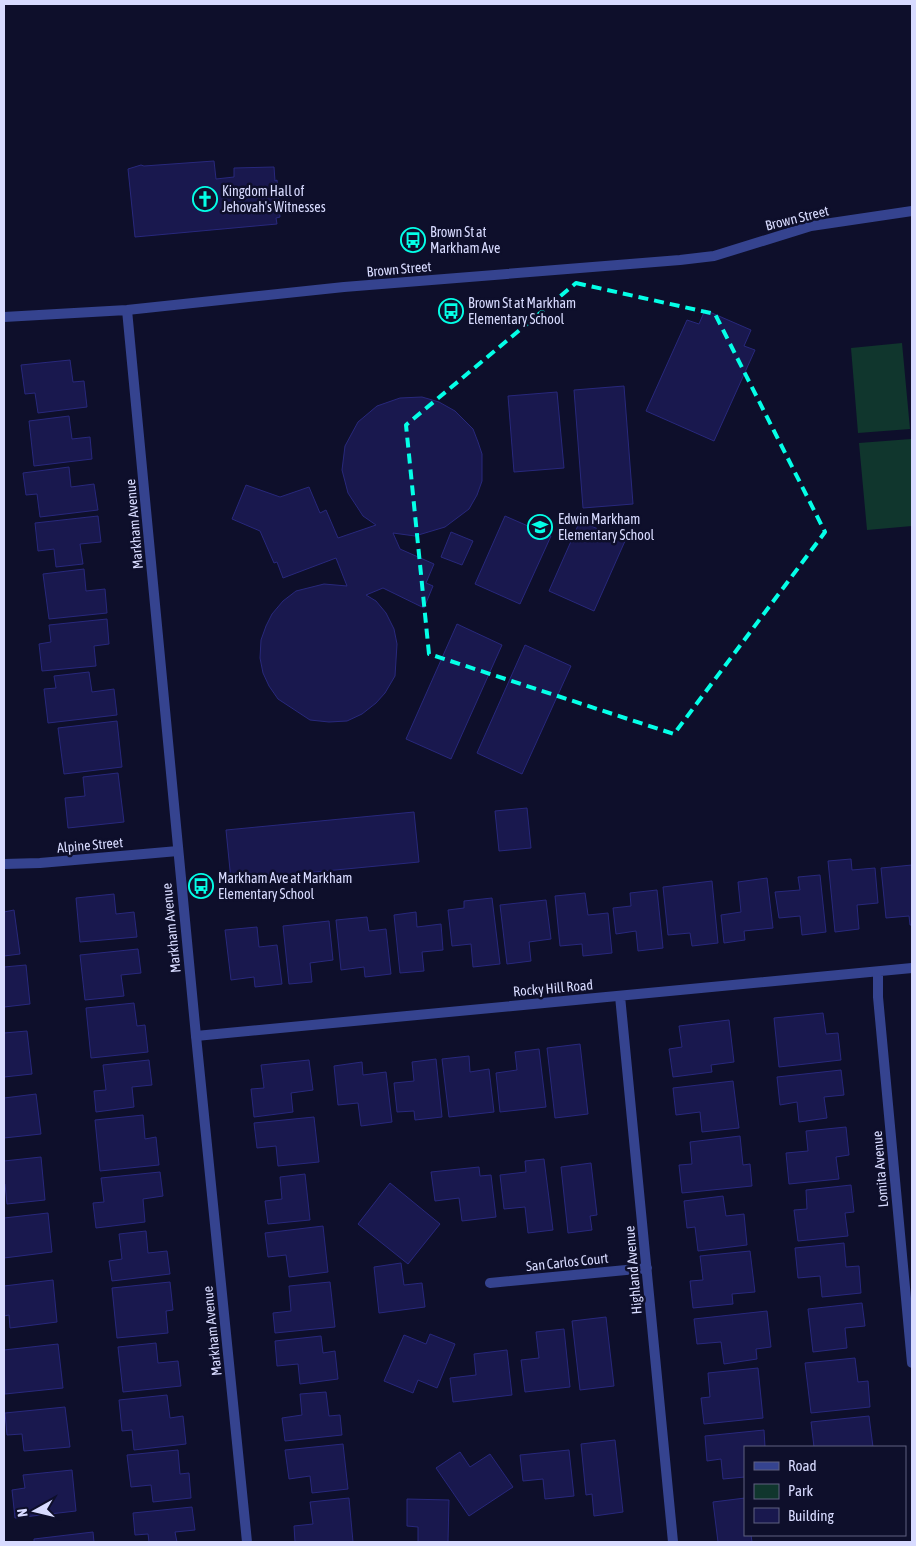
<svg xmlns="http://www.w3.org/2000/svg" width="916" height="1546" font-family="'Asap Condensed',sans-serif">
  <style>
    .green { fill: #10362d }
    .building { fill: #19184e; stroke: #28287c }
    .lines { fill: none; stroke-linecap: round; stroke-linejoin: round }
    .minor { stroke: #35438f; stroke-width: 10 }
    .tertiary { stroke: #35438f; stroke-width: 10 }
    .marked { fill: none; stroke: #04ffe7; stroke-width: 4; stroke-dasharray: 10 6; stroke-linejoin: round }
    .labels { text-anchor: middle; stroke-width: 5; stroke-linejoin: round; paint-order: stroke }
    .poi-label { font-size: 14px; fill: #d8dbff; stroke: #0e0f2b; text-anchor: start }
    .street-label { font-size: 14px; fill: #d8dbff; stroke: #0e0f2b }
  </style>
  <rect width="100%" height="100%" fill="#0e0f2b"/>
  <path class="green" d="M 902,343 L 910,429 L 858,433 L 851,348 Z
    M 911,439 L 912,456 L 912,526 L 867,530 L 859,443 Z"/>
  <path class="building" d="M 214,161 L 216,179 L 234,177 L 234,168 L 274,167 L 275,181 L 277,180 L 280,217 L 276,218 L 277,224 L 135,237 L 128,169 L 141,165 L 144,166 Z
    M 705,310 L 751,330 L 744,346 L 755,350 L 714,441 L 646,411 L 687,320 L 699,324 Z
    M 70,360 L 73,382 L 84,381 L 87,407 L 38,413 L 35,393 L 25,394 L 21,365 Z
    M 624,386 L 633,504 L 583,508 L 574,390 Z
    M 557,392 L 564,468 L 514,472 L 508,396 Z
    M 422,397 L 439,402 L 455,411 L 473,429 L 478,442 L 482,454 L 482,481 L 477,495 L 469,509 L 445,527 L 415,536 L 393,533 L 400,549 L 434,564 L 426,583 L 433,586 L 424,608 L 383,588 L 366,595 L 376,601 L 386,613 L 394,629 L 397,644 L 395,676 L 385,693 L 376,703 L 362,714 L 347,721 L 329,722 L 310,720 L 278,699 L 269,686 L 263,673 L 260,658 L 261,640 L 266,626 L 272,614 L 283,601 L 296,591 L 324,584 L 347,586 L 336,558 L 283,578 L 277,562 L 274,563 L 260,531 L 232,519 L 246,485 L 280,497 L 309,487 L 320,513 L 326,510 L 338,538 L 376,525 L 363,516 L 348,493 L 342,470 L 345,446 L 358,422 L 377,406 L 400,398 Z
    M 69,416 L 72,439 L 90,437 L 92,459 L 34,466 L 29,421 Z
    M 69,467 L 71,487 L 94,484 L 98,510 L 40,517 L 37,494 L 26,495 L 23,473 Z
    M 98,516 L 101,542 L 80,544 L 83,564 L 56,567 L 54,549 L 38,551 L 35,523 Z
    M 505,516 L 551,536 L 520,604 L 475,584 Z
    M 580,521 L 625,541 L 594,611 L 549,591 Z
    M 451,532 L 473,541 L 462,565 L 441,557 Z
    M 84,569 L 86,591 L 105,589 L 107,613 L 49,619 L 43,574 Z
    M 107,619 L 109,644 L 94,646 L 96,666 L 42,671 L 39,644 L 51,642 L 49,625 Z
    M 457,624 L 502,645 L 451,759 L 406,739 Z
    M 525,645 L 571,666 L 522,774 L 477,753 Z
    M 89,672 L 92,692 L 114,689 L 117,715 L 48,723 L 44,689 L 56,688 L 54,676 Z
    M 117,721 L 122,767 L 64,774 L 58,728 Z
    M 118,773 L 124,822 L 68,828 L 65,798 L 85,796 L 83,777 Z
    M 527,808 L 531,848 L 499,851 L 495,811 Z
    M 414,812 L 419,862 L 231,880 L 226,830 Z
    M 851,859 L 852,870 L 875,868 L 878,903 L 857,905 L 859,929 L 835,932 L 828,861 Z
    M 912,865 L 912,925 L 910,925 L 909,916 L 886,918 L 881,868 Z
    M 820,875 L 826,932 L 802,935 L 800,916 L 779,918 L 775,892 L 800,890 L 798,877 Z
    M 767,878 L 773,928 L 744,931 L 745,940 L 724,943 L 721,915 L 741,912 L 738,882 Z
    M 712,881 L 718,943 L 692,946 L 690,933 L 668,935 L 663,887 Z
    M 657,890 L 663,948 L 638,951 L 636,931 L 616,934 L 613,908 L 631,906 L 630,893 Z
    M 585,893 L 588,915 L 608,913 L 612,953 L 583,956 L 582,944 L 560,946 L 555,896 Z
    M 114,894 L 116,914 L 134,912 L 137,937 L 80,942 L 76,898 Z
    M 492,898 L 500,964 L 473,967 L 471,944 L 452,946 L 448,910 L 464,908 L 464,901 Z
    M 546,900 L 551,939 L 529,942 L 531,961 L 507,964 L 500,905 Z
    M 14,910 L 20,954 L 4,956 L 4,912 Z
    M 416,912 L 417,927 L 441,924 L 443,950 L 422,952 L 424,971 L 400,973 L 394,915 Z
    M 367,917 L 369,931 L 386,929 L 391,974 L 365,977 L 364,967 L 341,970 L 336,920 Z
    M 329,921 L 333,960 L 310,963 L 312,982 L 289,984 L 283,926 Z
    M 257,927 L 259,947 L 277,945 L 282,984 L 255,987 L 254,977 L 231,980 L 225,930 Z
    M 138,949 L 141,973 L 121,975 L 124,996 L 85,1000 L 80,955 Z
    M 26,965 L 30,1004 L 4,1007 L 4,967 Z
    M 134,1003 L 137,1026 L 145,1025 L 148,1052 L 91,1058 L 86,1008 Z
    M 823,1013 L 826,1034 L 838,1033 L 841,1060 L 779,1067 L 774,1018 Z
    M 729,1020 L 734,1062 L 711,1065 L 712,1072 L 673,1077 L 669,1049 L 682,1047 L 679,1026 Z
    M 27,1031 L 32,1074 L 4,1077 L 4,1033 Z
    M 580,1044 L 588,1114 L 555,1118 L 547,1048 Z
    M 539,1049 L 546,1107 L 500,1112 L 496,1073 L 517,1070 L 515,1052 Z
    M 469,1056 L 470,1072 L 489,1069 L 494,1112 L 449,1117 L 442,1059 Z
    M 436,1059 L 442,1117 L 415,1120 L 414,1111 L 397,1112 L 394,1083 L 414,1081 L 412,1062 Z
    M 149,1060 L 152,1085 L 132,1087 L 134,1107 L 96,1112 L 94,1091 L 106,1090 L 103,1065 Z
    M 309,1060 L 313,1090 L 291,1093 L 293,1112 L 254,1117 L 251,1089 L 264,1088 L 261,1065 Z
    M 362,1062 L 363,1075 L 386,1072 L 392,1122 L 361,1126 L 358,1103 L 338,1105 L 334,1066 Z
    M 841,1070 L 844,1095 L 824,1097 L 827,1118 L 799,1122 L 797,1102 L 780,1105 L 777,1077 Z
    M 733,1081 L 739,1128 L 702,1132 L 700,1112 L 676,1115 L 673,1088 Z
    M 36,1094 L 41,1134 L 4,1138 L 4,1098 Z
    M 143,1115 L 145,1139 L 156,1137 L 159,1165 L 100,1171 L 95,1120 Z
    M 314,1117 L 319,1162 L 278,1166 L 276,1146 L 257,1148 L 254,1123 Z
    M 846,1127 L 849,1155 L 836,1157 L 839,1179 L 789,1184 L 786,1153 L 808,1151 L 806,1131 Z
    M 740,1136 L 743,1165 L 750,1164 L 752,1186 L 682,1193 L 679,1165 L 692,1164 L 690,1142 Z
    M 41,1157 L 45,1200 L 7,1204 L 5,1184 L 4,1184 L 4,1161 Z
    M 544,1159 L 553,1230 L 528,1233 L 525,1207 L 504,1209 L 500,1175 L 526,1172 L 525,1161 Z
    M 591,1163 L 597,1215 L 590,1216 L 592,1230 L 568,1233 L 561,1167 Z
    M 479,1167 L 480,1176 L 491,1175 L 496,1217 L 462,1221 L 459,1198 L 435,1201 L 431,1172 Z
    M 160,1172 L 163,1196 L 143,1199 L 145,1222 L 96,1228 L 93,1203 L 104,1202 L 101,1178 Z
    M 305,1174 L 310,1220 L 268,1224 L 265,1201 L 282,1199 L 280,1177 Z
    M 390,1183 L 440,1224 L 408,1264 L 358,1224 Z
    M 851,1185 L 854,1212 L 845,1213 L 848,1236 L 798,1241 L 794,1210 L 807,1209 L 806,1190 Z
    M 723,1196 L 726,1216 L 744,1214 L 747,1245 L 698,1251 L 695,1227 L 687,1228 L 684,1201 Z
    M 48,1213 L 52,1252 L 4,1258 L 4,1218 Z
    M 323,1226 L 328,1272 L 289,1277 L 286,1255 L 268,1257 L 265,1233 Z
    M 146,1231 L 148,1253 L 167,1251 L 170,1274 L 112,1281 L 109,1261 L 122,1259 L 119,1234 Z
    M 844,1243 L 846,1267 L 859,1266 L 861,1293 L 822,1297 L 820,1276 L 798,1278 L 795,1248 Z
    M 750,1251 L 755,1292 L 732,1294 L 733,1304 L 693,1308 L 690,1281 L 703,1280 L 700,1256 Z
    M 401,1263 L 404,1285 L 422,1283 L 425,1307 L 379,1313 L 374,1267 Z
    M 53,1280 L 57,1322 L 10,1328 L 9,1315 L 4,1316 L 4,1286 Z
    M 170,1282 L 173,1310 L 166,1311 L 168,1333 L 117,1338 L 112,1288 Z
    M 330,1282 L 335,1327 L 275,1333 L 273,1313 L 291,1311 L 289,1286 Z
    M 862,1303 L 865,1326 L 845,1328 L 847,1348 L 813,1352 L 808,1309 Z
    M 767,1311 L 771,1347 L 756,1349 L 757,1359 L 724,1364 L 721,1342 L 697,1344 L 694,1319 Z
    M 606,1317 L 614,1386 L 580,1390 L 572,1321 Z
    M 564,1329 L 570,1387 L 525,1392 L 521,1360 L 539,1358 L 536,1332 Z
    M 430,1334 L 455,1344 L 437,1388 L 418,1380 L 413,1393 L 384,1381 L 404,1335 L 426,1344 Z
    M 321,1336 L 323,1353 L 335,1351 L 338,1379 L 300,1384 L 298,1364 L 277,1366 L 275,1341 Z
    M 156,1343 L 158,1363 L 178,1361 L 181,1386 L 123,1392 L 118,1347 Z
    M 58,1344 L 63,1388 L 5,1394 L 4,1350 Z
    M 507,1350 L 512,1395 L 453,1402 L 450,1378 L 476,1375 L 474,1354 Z
    M 855,1358 L 858,1382 L 868,1381 L 870,1407 L 811,1413 L 805,1363 Z
    M 758,1368 L 763,1418 L 704,1424 L 701,1398 L 710,1397 L 708,1373 Z
    M 326,1392 L 329,1416 L 340,1415 L 342,1435 L 285,1441 L 282,1418 L 302,1415 L 300,1394 Z
    M 167,1395 L 170,1418 L 183,1416 L 186,1444 L 134,1450 L 132,1430 L 122,1431 L 119,1400 Z
    M 65,1407 L 70,1447 L 24,1451 L 22,1434 L 7,1435 L 5,1413 Z
    M 869,1416 L 873,1447 L 814,1447 L 811,1422 Z
    M 764,1430 L 765,1447 L 745,1447 L 745,1477 L 723,1479 L 721,1459 L 707,1461 L 705,1436 Z
    M 615,1440 L 623,1512 L 594,1516 L 592,1494 L 586,1495 L 581,1444 Z
    M 343,1444 L 348,1489 L 312,1493 L 310,1476 L 289,1479 L 285,1450 Z
    M 178,1450 L 180,1474 L 189,1473 L 191,1498 L 153,1502 L 151,1485 L 131,1487 L 127,1455 Z
    M 569,1450 L 574,1496 L 545,1499 L 543,1479 L 523,1481 L 520,1455 Z
    M 460,1452 L 470,1467 L 490,1454 L 513,1487 L 469,1516 L 436,1468 Z
    M 72,1470 L 76,1511 L 15,1518 L 12,1490 L 25,1488 L 23,1475 Z
    M 349,1498 L 353,1542 L 295,1542 L 294,1526 L 313,1524 L 310,1502 Z
    M 745,1498 L 745,1535 L 751,1535 L 752,1542 L 718,1542 L 713,1502 Z
    M 407,1499 L 449,1500 L 448,1542 L 418,1542 L 418,1527 L 407,1526 Z
    M 192,1507 L 195,1530 L 175,1532 L 177,1542 L 149,1542 L 148,1534 L 135,1535 L 133,1513 Z
    M 93,1532 L 94,1542 L 34,1542 L 34,1539 Z"/>
  <g class="lines">
    <path class="minor" d="M 4,864 L 40,863 L 178,851
      M 878,972 L 878,997 L 912,1363
      M 620,996 L 673,1542
      M 196,1036 L 912,968
      M 490,1283 L 647,1268"/>
    <path class="tertiary" d="M 127,310 L 196,1036 L 247,1542
      M 4,317 L 127,310 L 344,287 L 680,260 L 714,256 L 811,226 L 912,211"/>
  </g>
  <path class="marked" d="M 576,283 L 715,314 L 825,532 L 674,734 L 429,654 L 406,425 Z"/>
  <defs>
    <symbol id="church-ring" viewBox="-11 -11 22 22"><circle r="9.5" fill="#0e0f2b" stroke="#04ffe7" stroke-width="1.5"/><path d="M-1.2-6h2.4v3.5h3.3v2.4h-3.3V6h-2.4V-.1h-3.3v-2.4h3.3Z" fill="#04ffe7"/></symbol>
    <symbol id="bus-ring" viewBox="-11 -11 22 22"><circle r="9.5" fill="#0e0f2b" stroke="#04ffe7" stroke-width="1.5"/><path d="M-5-6H5V4H4V6H2V4H-2V6H-4V4H-5ZM-3.5-4V0h7V-4ZM-3.5 1.2v1.5H-2V1.2ZM2 1.2v1.5H3.5V1.2Z" fill="#04ffe7"/></symbol>
    <symbol id="school-ring" viewBox="-11 -11 22 22"><circle r="9.5" fill="#0e0f2b" stroke="#04ffe7" stroke-width="1.5"/><path d="M0-5L7-2L0 1L-7-2ZM-4 1L0 2.5L4 1V4Q0 6-4 4Z" fill="#04ffe7"/></symbol>
  </defs>
  <g fill-rule="evenodd">
    <use href="#church-ring" x="191" y="185" width="28" height="28"/>
    <use href="#bus-ring" x="399" y="226" width="28" height="28"/>
    <use href="#bus-ring" x="437" y="297" width="28" height="28"/>
    <use href="#school-ring" x="526" y="513" width="28" height="28"/>
    <use href="#bus-ring" x="187" y="872" width="28" height="28"/>
  </g>
  <g class="labels">
    <g class="poi-label">
      <text x="222" y="196">Kingdom Hall of<tspan x="222" dy="16">Jehovah's Witnesses</tspan></text>
      <text x="430" y="237">Brown St at<tspan x="430" dy="16">Markham Ave</tspan></text>
      <text x="468" y="308">Brown St at Markham<tspan x="468" dy="16">Elementary School</tspan></text>
      <text x="558" y="524">Edwin Markham<tspan x="558" dy="16">Elementary School</tspan></text>
      <text x="218" y="883">Markham Ave at Markham<tspan x="218" dy="16">Elementary School</tspan></text>
    </g>
    <g class="street-label">
      <text transform="translate(797 218) rotate(-14)" y="5">Brown Street</text>
      <text transform="translate(399 269) rotate(-5)" y="5">Brown Street</text>
      <text transform="translate(134 524) rotate(-95)" y="5">Markham Avenue</text>
      <text transform="translate(90 845) rotate(-5)" y="5">Alpine Street</text>
      <text transform="translate(171 928) rotate(-96)" y="5">Markham Avenue</text>
      <text transform="translate(553 988) rotate(-5)" y="5">Rocky Hill Road</text>
      <text transform="translate(880 1169) rotate(-95)" y="5">Lomita Avenue</text>
      <text transform="translate(567 1262) rotate(-6)" y="5">San Carlos Court</text>
      <text transform="translate(633 1270) rotate(-95)" y="5">Highland Avenue</text>
      <text transform="translate(212 1331) rotate(-96)" y="5">Markham Avenue</text>
    </g>
  </g>
  <rect width="916" height="1546" fill="none" stroke="#d8dbff" stroke-width="10"/>
  <rect x="744" y="1446" width="162" height="90" fill="#0e0f2b" stroke="#5f6180"/>
  <rect x="754" y="1462" width="25" height="8" fill="#35438f" stroke="#5f6180"/>
  <text x="788" y="1471" font-size="15" fill="#d8dbff">Road</text>
  <rect x="754" y="1484" width="25" height="15" fill="#10362d" stroke="#5f6180"/>
  <text x="788" y="1496" font-size="15" fill="#d8dbff">Park</text>
  <rect x="754" y="1508" width="25" height="15" fill="#19184e" stroke="#5f6180"/>
  <text x="788" y="1521" font-size="15" fill="#d8dbff">Building</text>
  <g transform="translate(35 1511) rotate(262)" stroke="#0e0f2b" stroke-width="4" paint-order="stroke">
  <path d="M0-4L9 19L0 12L-9 19Z" fill="#d8dbff"/>
  <text y="-8" font-size="14" font-weight="bold" text-anchor="middle" fill="#d8dbff">N</text>
  </g>
</svg>
